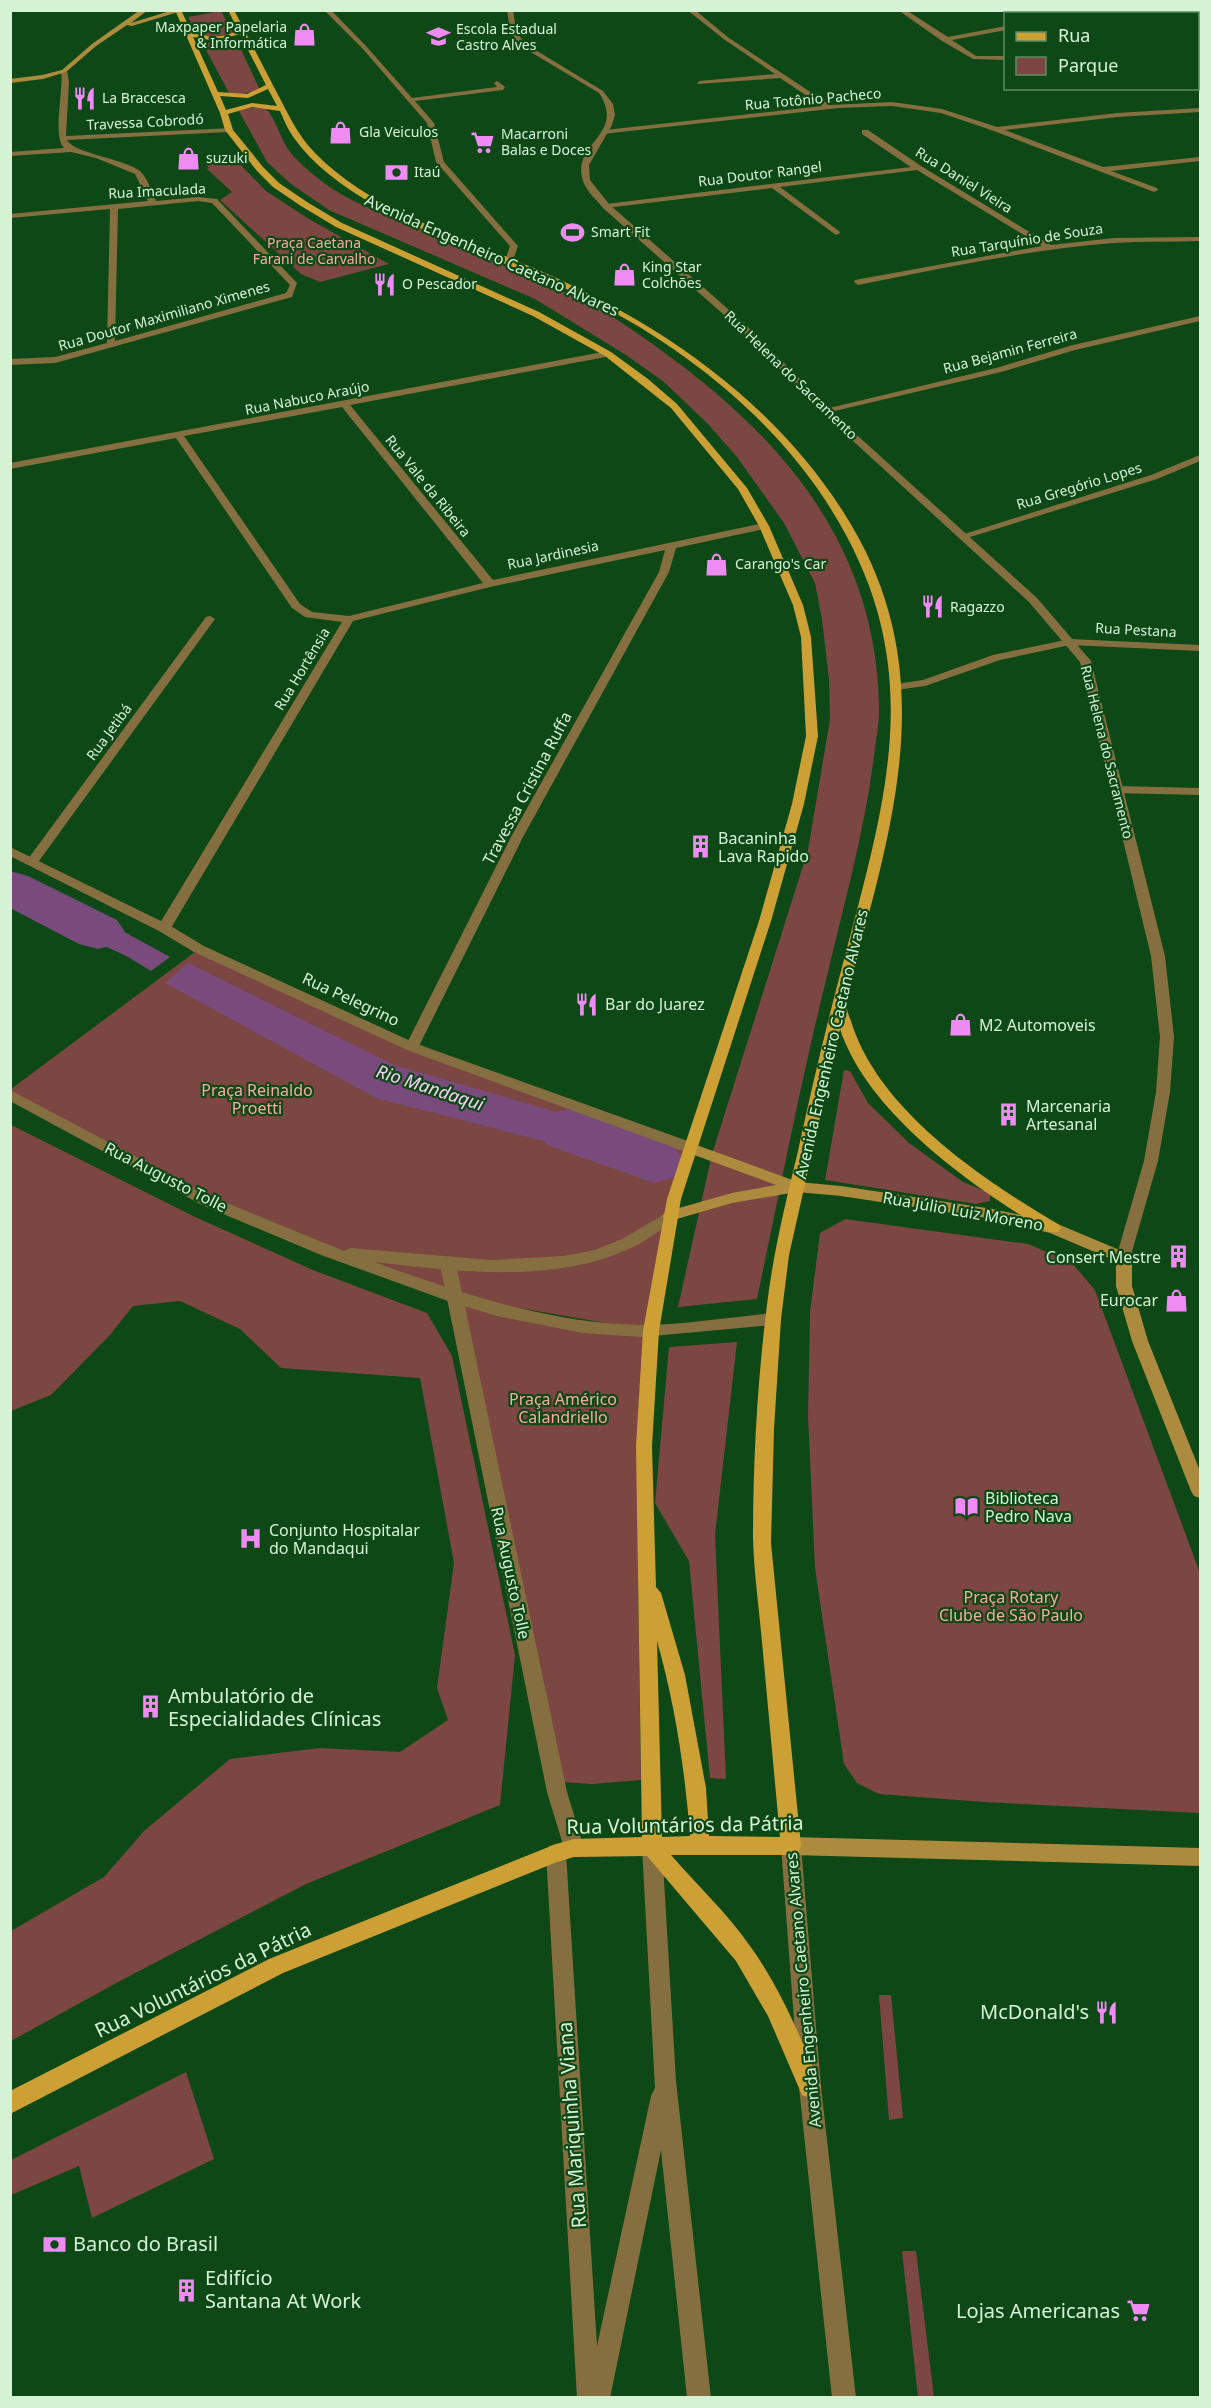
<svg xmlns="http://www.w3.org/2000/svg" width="1211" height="2408" font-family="'Noto Sans',sans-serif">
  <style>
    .green { fill: #7c4642; fill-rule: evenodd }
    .water { fill: #794b7c }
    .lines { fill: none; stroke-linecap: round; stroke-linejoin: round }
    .river { fill: #794b7c; fill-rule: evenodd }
    .minor { fill: #856f41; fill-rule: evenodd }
    .tertiary { fill: #856f41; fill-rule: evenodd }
    .secondary { fill: #ad8b3e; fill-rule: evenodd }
    .primary { fill: #cda036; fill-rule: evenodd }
    .labels { text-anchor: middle; stroke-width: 4.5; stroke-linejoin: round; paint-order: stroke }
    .far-poi-label { font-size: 14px; fill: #d5f2d5; stroke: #0e4816; text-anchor: start }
    .far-street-label { font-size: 14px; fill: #d5f2d5; stroke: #0e4816 }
    .far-park-label { font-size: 14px; fill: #fba9a1; stroke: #0e4816 }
    .street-label { font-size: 16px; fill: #d5f2d5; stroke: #0e4816 }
    .poi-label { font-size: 16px; fill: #d5f2d5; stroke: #0e4816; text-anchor: start }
    .park-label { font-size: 16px; fill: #fba9a1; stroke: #0e4816 }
    .water-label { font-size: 18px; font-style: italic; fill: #fad0fb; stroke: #0e4816 }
    .near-poi-label { font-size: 20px; fill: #d5f2d5; stroke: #0e4816; text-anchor: start }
    .near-street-label { font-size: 20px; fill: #d5f2d5; stroke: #0e4816 }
  </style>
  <rect width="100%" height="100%" fill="#0e4816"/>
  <path class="green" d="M 221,11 L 233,33 L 213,37 L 197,34 L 188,17 Z
    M 226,39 L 235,40 L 238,43 L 260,90 L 238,95 L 229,93 L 205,48 L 208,43 Z
    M 265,107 C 277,120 280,140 291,153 C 299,163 310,172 319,179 C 350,204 386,214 422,229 C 462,245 500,265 540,282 C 558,290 579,296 596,306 C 743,400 874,514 879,703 C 880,720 876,739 874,756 C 865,829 845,900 828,972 C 801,1080 780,1190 757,1299 L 678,1307 L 712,1154 L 808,850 L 830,719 L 829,680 L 822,619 L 815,583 L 784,523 L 737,457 L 708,424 L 664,382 L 626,355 L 535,299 L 329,210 L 291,184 L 267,162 L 239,111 L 245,108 Z
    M 235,159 L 266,191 L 309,219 L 389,264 L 320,282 L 301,274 L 220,200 L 232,192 L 207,169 L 209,168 L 205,163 Z
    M 199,949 L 412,1047 L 691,1148 L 651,1331 L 638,1575 L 641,1780 L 592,1784 L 561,1782 L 454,1297 L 207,1201 L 11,1095 L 11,1089 ZM 467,1299 L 640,1329 L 557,1323 Z
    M 844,1070 L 850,1071 L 868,1103 L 909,1143 L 963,1182 L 990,1193 L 990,1201 L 976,1204 L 825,1180 Z
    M 11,1125 L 193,1216 L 313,1270 L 427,1313 L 452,1356 L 515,1655 L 500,1805 L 306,1884 L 118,1982 L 11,2041 L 11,1931 L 104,1877 L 144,1831 L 230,1759 L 320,1748 L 400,1752 L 448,1720 L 437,1688 L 454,1563 L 420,1378 L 281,1368 L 240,1329 L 180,1301 L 133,1306 L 109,1336 L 51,1395 L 11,1411 Z
    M 845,1219 L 1028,1244 L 1072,1263 L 1095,1290 L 1200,1573 L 1200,1813 L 984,1802 L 879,1794 L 857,1783 L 844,1764 L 815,1568 L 808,1415 L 810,1312 L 820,1233 Z
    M 737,1342 L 715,1535 L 726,1779 L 710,1778 L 689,1561 L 655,1503 L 669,1347 Z
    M 879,1995 L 891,1995 L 903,2118 L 889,2120 Z
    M 186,2072 L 214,2159 L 92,2218 L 79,2166 L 11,2195 L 11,2160 Z
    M 902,2251 L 916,2251 L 934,2397 L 918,2397 Z"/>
  <path class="water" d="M 37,884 L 170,957 L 151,971 L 128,957 L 11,901 Z
    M 188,963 L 394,1065 L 601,1125 L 660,1148 L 638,1172 L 578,1150 L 376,1098 L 165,983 Z"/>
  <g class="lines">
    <path class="river" d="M 10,871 L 28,876 L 117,920 L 125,932 L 117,944 L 98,949 L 79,944 L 10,908 Z
      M 568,1109 L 614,1122 L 675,1147 L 684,1162 L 675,1177 L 654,1183 L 547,1145 L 538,1130 L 547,1115 Z"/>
    <path class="minor" d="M 324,10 L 331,10 L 366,46 L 412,98 L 497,87 L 494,83 L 497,81 L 505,87 L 503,90 L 415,101 L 434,123 L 444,162 L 518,246 L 512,263 L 505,261 L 510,246 L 436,162 L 427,123 L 362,48 Z
      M 687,10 L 695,10 L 729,38 L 830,105 L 892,102 L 942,109 L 997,127 L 1117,113 L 1200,108 L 1200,112 L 1117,117 L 1005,130 L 1103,167 L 1200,157 L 1200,161 L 1111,171 L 1157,188 L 1158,190 L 1154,192 L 994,131 L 941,113 L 892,106 L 839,108 L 602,134 L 605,130 L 822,106 L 780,78 L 697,84 L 699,81 L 775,74 L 725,40 Z
      M 898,10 L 906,10 L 948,37 L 1006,26 L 1006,30 L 952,40 L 976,56 L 1006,56 L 1006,60 L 973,59 L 942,41 Z
      M 1089,10 L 1101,10 L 1080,14 Z
      M 1198,58 L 1200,59 L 1200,63 L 1198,62 Z
      M 64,69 L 67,71 L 69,82 L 66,136 L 232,128 L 229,132 L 67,140 C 73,153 124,159 140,171 C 147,177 152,192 156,201 L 198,197 L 217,199 L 297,283 L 292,297 L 55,363 L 10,365 L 10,359 L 55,357 L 107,343 L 110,209 L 10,218 L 10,214 L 148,201 L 135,174 L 96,158 L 71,152 L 10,156 L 10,152 L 64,148 C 52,134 64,92 61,71 ZM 198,201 L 212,203 L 290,285 L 286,293 L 115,341 L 118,209 Z
      M 862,130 L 868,130 L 921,166 L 1051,245 L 1114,238 L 1200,237 L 1200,241 C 1171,242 1142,241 1113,243 C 1027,250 943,268 858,285 L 854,282 L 855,280 L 1042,246 L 917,170 L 780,187 L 839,231 L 840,233 L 836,235 L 772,188 L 606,208 L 602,206 L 606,204 L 911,167 L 862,134 Z
      M 1200,316 L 1200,321 L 1075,350 L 1001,372 L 826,413 L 821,410 L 996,368 L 1073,345 Z
      M 608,351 L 612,354 L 611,356 L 350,405 L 493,580 L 764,523 L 769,526 L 764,529 L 676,548 L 669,572 L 523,837 L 417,1050 L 407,1050 L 405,1047 L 511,837 L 659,572 L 665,550 L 490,587 L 353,621 L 171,928 L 169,931 L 159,931 L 157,928 L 342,622 L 305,617 L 292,608 L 176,438 L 10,469 L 10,463 ZM 342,407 L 483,583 L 349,616 L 312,612 L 300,604 L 184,436 Z
      M 1200,455 L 1200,461 L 1157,479 L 967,538 L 958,536 L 1151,475 Z
      M 210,616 L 215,619 L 36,865 L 28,865 L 26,862 L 28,859 L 206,617 Z
      M 1070,639 L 1200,645 L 1200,651 L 1070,645 L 1000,660 L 925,686 L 896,690 L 890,687 L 896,684 L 923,680 L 993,655 Z
      M 1117,786 L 1200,788 L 1200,795 L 1113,793 L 1111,790 Z
      M 448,1258 L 453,1260 L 456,1264 L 567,1792 L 584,1848 L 581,1855 L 574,1857 L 567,1855 L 564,1848 L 547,1792 L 440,1264 L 443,1260 Z"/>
    <path class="tertiary" d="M 507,10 L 513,10 L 516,30 L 524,43 L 603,91 L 613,104 L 615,115 L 612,125 L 589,165 L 590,180 L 609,204 L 746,325 L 847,426 L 1037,598 L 1091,661 L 1165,956 L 1174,1037 L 1170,1092 L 1158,1161 L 1129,1262 L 1119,1262 L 1116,1258 L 1144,1161 L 1156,1092 L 1160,1037 L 1151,956 L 1080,662 L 1029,602 L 841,430 L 740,329 L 603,208 C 596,199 584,189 582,177 C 574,143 626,133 599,93 L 519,45 L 510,30 Z
      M 10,847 L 169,925 L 204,946 L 417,1044 L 696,1144 L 698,1148 L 691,1153 L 686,1152 L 407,1050 L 194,952 L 159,931 L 10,856 Z
      M 10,1090 L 212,1197 L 344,1251 L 350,1248 L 491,1260 L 564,1256 L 595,1250 L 622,1239 L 670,1211 L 675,1212 L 678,1216 L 675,1220 C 661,1229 648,1240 633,1247 C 553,1285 458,1271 374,1262 C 460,1293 547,1323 640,1325 C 682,1325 731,1317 773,1313 L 779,1315 L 781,1319 L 779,1323 L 773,1325 L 642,1337 L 583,1333 L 497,1316 L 448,1301 L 321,1255 L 202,1205 L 10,1101 Z
      M 791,1837 L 798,1839 L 801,1846 L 821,2087 L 856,2398 L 832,2398 L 799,2087 L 781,1846 L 784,1839 Z
      M 652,1838 L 659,1840 L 662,1847 L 676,2081 L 711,2398 L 687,2398 L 661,2150 L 610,2398 L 577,2398 L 546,1853 L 549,1846 L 556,1844 L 563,1846 L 566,1853 L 597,2346 L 651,2096 L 655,2088 L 642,1847 L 645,1840 Z"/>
    <path class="secondary" d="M 140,10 L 148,10 L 131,23 L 173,10 L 185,10 L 132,26 L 127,25 L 96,46 L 66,72 L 43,79 L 10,83 L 10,79 L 42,75 L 62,70 L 92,44 Z
      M 691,1143 L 798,1182 L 841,1186 L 993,1209 L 1053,1222 L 1129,1254 L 1132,1258 L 1132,1286 L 1148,1341 L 1200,1471 L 1200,1498 L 1194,1496 L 1191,1491 L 1132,1341 L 1116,1286 L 1116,1261 L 1050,1233 L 993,1219 L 841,1196 L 797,1192 L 732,1203 L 670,1221 L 665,1220 L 662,1216 L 665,1212 L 732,1193 L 776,1185 L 686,1152 L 684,1148 Z
      M 791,1837 L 1200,1848 L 1200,1866 L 791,1855 L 784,1853 L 781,1846 L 784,1839 Z"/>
    <path class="primary" d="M 175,10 L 181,10 L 191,31 C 206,38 223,39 238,30 L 228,10 L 234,10 C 248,37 262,64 276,91 C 288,113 297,135 315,153 C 371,210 453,234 524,264 C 651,317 769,395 844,513 C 923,637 909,758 874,894 C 867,920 860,947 853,973 C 851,983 845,996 846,1005 C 847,1011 849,1016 851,1021 C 878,1110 982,1179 1058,1224 L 1061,1228 L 1058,1232 L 1048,1232 C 974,1188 868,1114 840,1029 L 789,1255 L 781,1319 L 774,1429 L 771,1543 L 801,1846 L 798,1853 L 791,1855 L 671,1855 C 697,1885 727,1913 750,1946 C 781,1989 801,2038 821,2087 L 818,2095 L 810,2098 L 802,2095 L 768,2016 L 736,1961 L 647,1856 L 574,1857 L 557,1862 L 283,1973 L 10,2114 L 10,2091 L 269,1959 L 556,1844 L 574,1839 L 642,1837 L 636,1446 L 643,1331 L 667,1199 L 759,921 L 792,804 L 806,736 L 801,637 L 793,605 L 759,526 L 738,489 L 671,408 L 605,356 L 533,316 L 336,227 L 301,206 L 273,187 L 257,171 L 225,130 L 220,113 ZM 240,34 L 266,85 L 247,94 L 218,92 L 193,37 L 215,41 ZM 268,89 L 277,106 L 252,103 L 226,110 L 220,96 L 248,98 ZM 252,107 L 280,111 C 284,120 288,130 294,138 C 352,220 509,258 598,304 C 682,347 763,411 817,488 C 934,656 888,791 841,971 C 825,1031 811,1091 798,1151 C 785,1205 772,1258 766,1313 C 757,1387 753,1465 753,1539 C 754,1573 759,1608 762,1642 C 768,1707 774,1772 780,1837 L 709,1836 L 706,1788 L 685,1675 L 661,1593 L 656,1587 L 652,1446 L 659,1331 L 681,1199 L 771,921 L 804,804 L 818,736 L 811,637 L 803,605 L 769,526 L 747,488 L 677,404 L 648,379 L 611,352 L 539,312 L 342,223 L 307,202 L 279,183 L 263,167 L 233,130 L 228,114 ZM 657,1641 C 675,1704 685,1770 690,1836 L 662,1837 Z"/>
  </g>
  <defs>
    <symbol id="shop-bare" viewBox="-9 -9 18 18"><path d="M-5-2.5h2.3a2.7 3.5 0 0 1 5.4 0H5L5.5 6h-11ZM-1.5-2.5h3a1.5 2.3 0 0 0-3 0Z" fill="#f08bf6" stroke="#0e4816" stroke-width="2.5" paint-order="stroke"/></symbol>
    <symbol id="school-bare" viewBox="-9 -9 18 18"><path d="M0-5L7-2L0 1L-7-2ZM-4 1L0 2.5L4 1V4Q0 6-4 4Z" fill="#f08bf6" stroke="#0e4816" stroke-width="2.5" paint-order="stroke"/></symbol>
    <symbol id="restaurant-bare" viewBox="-9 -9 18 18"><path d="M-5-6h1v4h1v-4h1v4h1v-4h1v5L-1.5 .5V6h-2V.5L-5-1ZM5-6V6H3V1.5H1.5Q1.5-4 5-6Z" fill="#f08bf6" stroke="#0e4816" stroke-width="2.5" paint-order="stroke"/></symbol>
    <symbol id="supermarket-bare" viewBox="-9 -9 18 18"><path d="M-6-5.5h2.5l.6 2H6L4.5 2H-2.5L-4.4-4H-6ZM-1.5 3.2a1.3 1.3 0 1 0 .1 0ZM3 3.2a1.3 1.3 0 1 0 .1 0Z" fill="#f08bf6" stroke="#0e4816" stroke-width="2.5" paint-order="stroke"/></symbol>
    <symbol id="bank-bare" viewBox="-9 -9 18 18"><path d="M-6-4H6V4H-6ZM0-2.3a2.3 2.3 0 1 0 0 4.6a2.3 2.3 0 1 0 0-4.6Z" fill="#f08bf6" stroke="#0e4816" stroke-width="2.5" paint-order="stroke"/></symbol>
    <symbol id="stadium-bare" viewBox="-9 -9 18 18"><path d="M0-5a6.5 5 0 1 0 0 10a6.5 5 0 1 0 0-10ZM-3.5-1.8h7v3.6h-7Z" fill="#f08bf6" stroke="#0e4816" stroke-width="2.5" paint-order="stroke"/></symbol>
    <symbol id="building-bare" viewBox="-9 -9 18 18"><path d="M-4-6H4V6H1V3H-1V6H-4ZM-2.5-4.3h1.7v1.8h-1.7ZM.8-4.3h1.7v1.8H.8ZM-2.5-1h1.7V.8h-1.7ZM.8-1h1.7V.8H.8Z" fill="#f08bf6" stroke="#0e4816" stroke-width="2.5" paint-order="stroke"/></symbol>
    <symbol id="library-bare" viewBox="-9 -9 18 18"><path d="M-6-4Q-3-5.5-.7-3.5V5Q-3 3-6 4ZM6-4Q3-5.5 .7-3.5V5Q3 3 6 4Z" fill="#f08bf6" stroke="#0e4816" stroke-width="2.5" paint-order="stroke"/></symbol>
    <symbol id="hospital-bare" viewBox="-9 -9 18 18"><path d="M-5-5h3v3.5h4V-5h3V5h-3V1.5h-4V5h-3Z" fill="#f08bf6" stroke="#0e4816" stroke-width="2.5" paint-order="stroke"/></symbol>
  </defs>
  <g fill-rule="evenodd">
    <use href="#shop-bare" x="288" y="18" width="33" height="33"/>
    <use href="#school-bare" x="422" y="20" width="33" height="33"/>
    <use href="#restaurant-bare" x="68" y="82" width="33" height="33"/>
    <use href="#shop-bare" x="324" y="116" width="33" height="33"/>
    <use href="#supermarket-bare" x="466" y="126" width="33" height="33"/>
    <use href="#shop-bare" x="172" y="142" width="33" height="33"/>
    <use href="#bank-bare" x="380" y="156" width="33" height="33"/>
    <use href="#stadium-bare" x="556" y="216" width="33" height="33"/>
    <use href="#shop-bare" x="608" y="258" width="33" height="33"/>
    <use href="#restaurant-bare" x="368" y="268" width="33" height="33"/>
    <use href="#shop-bare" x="700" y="548" width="33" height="33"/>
    <use href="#restaurant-bare" x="916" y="590" width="33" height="33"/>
    <use href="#building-bare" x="684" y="830" width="33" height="33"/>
    <use href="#restaurant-bare" x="570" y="988" width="33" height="33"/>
    <use href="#shop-bare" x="944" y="1008" width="33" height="33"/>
    <use href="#building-bare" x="992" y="1098" width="33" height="33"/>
    <use href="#building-bare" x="1162" y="1240" width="33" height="33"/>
    <use href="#shop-bare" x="1160" y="1284" width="33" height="33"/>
    <use href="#library-bare" x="950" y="1490" width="33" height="33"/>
    <use href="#hospital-bare" x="234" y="1522" width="33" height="33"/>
    <use href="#building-bare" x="134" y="1690" width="33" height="33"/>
    <use href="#restaurant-bare" x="1090" y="1996" width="33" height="33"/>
    <use href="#bank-bare" x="38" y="2228" width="33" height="33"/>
    <use href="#building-bare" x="170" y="2274" width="33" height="33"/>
    <use href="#supermarket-bare" x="1122" y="2294" width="33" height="33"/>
  </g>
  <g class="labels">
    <g class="far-poi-label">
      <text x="287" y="32" text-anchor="end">Maxpaper Papelaria<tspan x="287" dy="16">&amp; Informática</tspan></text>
      <text x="456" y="34">Escola Estadual<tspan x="456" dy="16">Castro Alves</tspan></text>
      <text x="102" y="103">La Braccesca</text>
      <text x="359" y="137">Gla Veiculos</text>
      <text x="501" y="139">Macarroni<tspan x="501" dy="16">Balas e Doces</tspan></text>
      <text x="206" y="163">suzuki</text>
      <text x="414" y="177">Itaú</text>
      <text x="591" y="237">Smart Fit</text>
      <text x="642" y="272">King Star<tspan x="642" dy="16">Colchões</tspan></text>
      <text x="402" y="289">O Pescador</text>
      <text x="735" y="569">Carango's Car</text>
      <text x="950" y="612">Ragazzo</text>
    </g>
    <g class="far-street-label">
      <text transform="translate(813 99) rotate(-5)" y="5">Rua Totônio Pacheco</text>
      <text transform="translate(145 122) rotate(-3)" y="5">Travessa Cobrodó</text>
      <text transform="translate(760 174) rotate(-7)" y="5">Rua Doutor Rangel</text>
      <text transform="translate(964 180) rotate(32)" y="5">Rua Daniel Vieira</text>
      <text transform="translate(157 191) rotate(-3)" y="5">Rua Imaculada</text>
      <text transform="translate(1027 240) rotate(-9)" y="5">Rua Tarquínio de Souza</text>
      <text transform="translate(164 316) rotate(-16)" y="5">Rua Doutor Maximiliano Ximenes</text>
      <text transform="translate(1010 351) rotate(-15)" y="5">Rua Bejamin Ferreira</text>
      <text transform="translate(791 375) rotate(44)" y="5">Rua Helena do Sacramento</text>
      <text transform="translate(307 398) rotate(-11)" y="5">Rua Nabuco Araújo</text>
      <text transform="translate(428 486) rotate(51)" y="5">Rua Vale da Ribeira</text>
      <text transform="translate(1079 486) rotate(-17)" y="5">Rua Gregório Lopes</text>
      <text transform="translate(553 555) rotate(-12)" y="5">Rua Jardinesia</text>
      <text transform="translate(1136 630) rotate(3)" y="5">Rua Pestana</text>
      <text transform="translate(302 669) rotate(-59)" y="5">Rua Hortênsia</text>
      <text transform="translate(109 732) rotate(-54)" y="5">Rua Jetibá</text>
      <text transform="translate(1107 752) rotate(76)" y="5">Rua Helena do Sacramento</text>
    </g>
    <g class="far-park-label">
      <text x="314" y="248">Praça Caetana<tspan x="314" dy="16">Farani de Carvalho</tspan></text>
    </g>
    <g class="street-label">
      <text transform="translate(492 255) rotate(24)" y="6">Avenida Engenheiro Caetano Alvares</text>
      <text transform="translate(527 788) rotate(-62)" y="6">Travessa Cristina Ruffa</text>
      <text transform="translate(351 999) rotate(25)" y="6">Rua Pelegrino</text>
      <text transform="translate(831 1044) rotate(-77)" y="6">Avenida Engenheiro Caetano Alvares</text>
      <text transform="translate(166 1177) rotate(27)" y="6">Rua Augusto Tolle</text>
      <text transform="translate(963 1211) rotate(10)" y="6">Rua Júlio Luiz Moreno</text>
      <text transform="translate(511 1573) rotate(78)" y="6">Rua Augusto Tolle</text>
      <text transform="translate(803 1990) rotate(-95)" y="6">Avenida Engenheiro Caetano Alvares</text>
    </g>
    <g class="poi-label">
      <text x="718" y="844">Bacaninha<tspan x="718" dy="18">Lava Rapido</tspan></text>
      <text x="605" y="1010">Bar do Juarez</text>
      <text x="979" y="1031">M2 Automoveis</text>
      <text x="1026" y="1112">Marcenaria<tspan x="1026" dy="18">Artesanal</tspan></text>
      <text x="1161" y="1263" text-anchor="end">Consert Mestre</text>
      <text x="1158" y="1306" text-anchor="end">Eurocar</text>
      <text x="985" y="1504">Biblioteca<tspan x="985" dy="18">Pedro Nava</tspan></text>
      <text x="269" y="1536">Conjunto Hospitalar<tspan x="269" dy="18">do Mandaqui</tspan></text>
    </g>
    <g class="park-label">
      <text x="257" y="1096">Praça Reinaldo<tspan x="257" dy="18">Proetti</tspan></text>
      <text x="563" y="1405">Praça Américo<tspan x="563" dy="18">Calandriello</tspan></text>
      <text x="1011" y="1603">Praça Rotary<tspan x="1011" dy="18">Clube de São Paulo</tspan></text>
    </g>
    <g class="water-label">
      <text transform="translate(430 1088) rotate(18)" y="6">Rio Mandaqui</text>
    </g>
    <g class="near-poi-label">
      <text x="168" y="1703">Ambulatório de<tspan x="168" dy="23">Especialidades Clínicas</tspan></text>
      <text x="1089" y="2019" text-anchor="end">McDonald's</text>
      <text x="73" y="2251">Banco do Brasil</text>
      <text x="205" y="2285">Edifício<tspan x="205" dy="23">Santana At Work</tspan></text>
      <text x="1120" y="2318" text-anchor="end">Lojas Americanas</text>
    </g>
    <g class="near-street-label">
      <text transform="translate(685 1825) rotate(-1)" y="7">Rua Voluntários da Pátria</text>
      <text transform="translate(203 1980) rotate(-26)" y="7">Rua Voluntários da Pátria</text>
      <text transform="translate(572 2125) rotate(-94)" y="7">Rua Mariquinha Viana</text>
    </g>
  </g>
  <rect width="1211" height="2408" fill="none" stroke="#d5f2d5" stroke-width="24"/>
  <rect x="1004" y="12" width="195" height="78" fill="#0e4816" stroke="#5e8c62" stroke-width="1.5"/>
  <rect x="1016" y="32" width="30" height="9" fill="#cda036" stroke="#5e8c62" stroke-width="1.5"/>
  <text x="1058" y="42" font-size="18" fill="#d5f2d5">Rua</text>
  <rect x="1016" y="57" width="30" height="18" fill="#7c4642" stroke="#5e8c62" stroke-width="1.5"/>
  <text x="1058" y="72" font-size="18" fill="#d5f2d5">Parque</text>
</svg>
